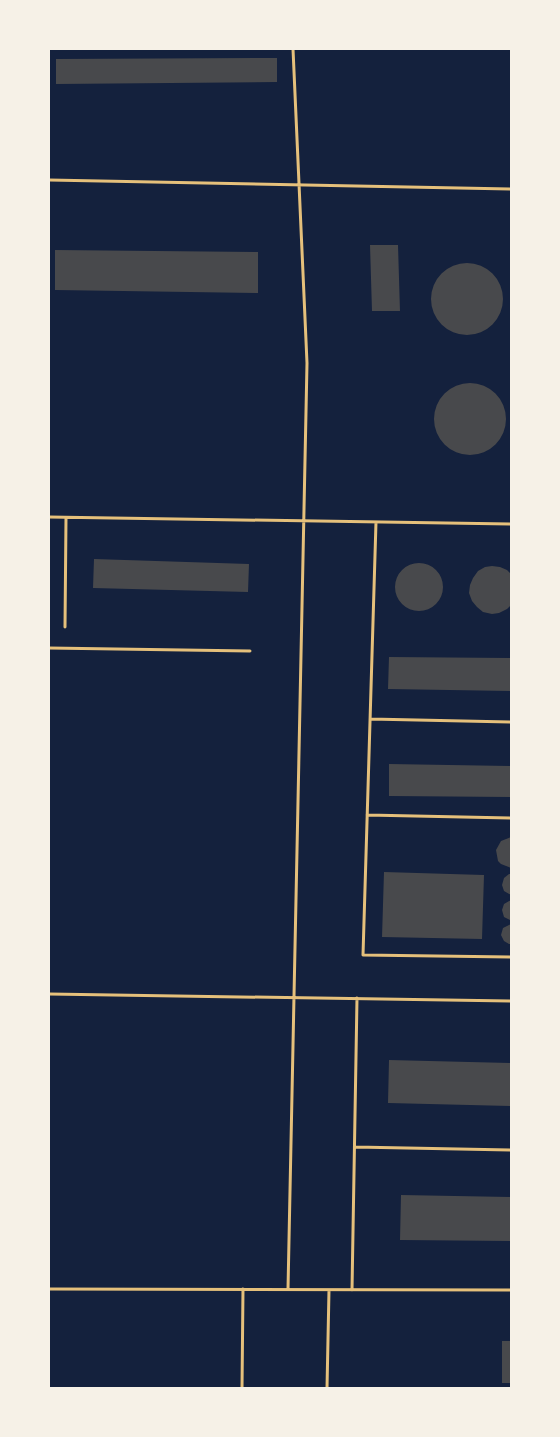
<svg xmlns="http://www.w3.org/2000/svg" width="560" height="1437" font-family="'PT Sans Narrow',sans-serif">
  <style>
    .building { fill: #48494c }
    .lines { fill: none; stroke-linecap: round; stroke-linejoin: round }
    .service { stroke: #e5c07b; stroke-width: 3 }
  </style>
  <rect width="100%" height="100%" fill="#14213d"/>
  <path class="building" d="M 277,58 L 277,82 L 56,84 L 56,59 Z
    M 370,245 L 398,245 L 400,311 L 372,311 Z
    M 55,250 L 258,252 L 258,293 L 55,290 Z
    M431 299a36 36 0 1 1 72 0a36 36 0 1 1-72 0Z
    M434 419a36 36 0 1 1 72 0a36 36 0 1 1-72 0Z
    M 94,559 L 249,564 L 248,592 L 93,588 Z
    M395 587a24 24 0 1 1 48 0a24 24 0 1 1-48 0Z
    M 492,566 L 500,567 L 507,570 L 511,574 L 511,605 L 507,609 L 499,613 L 492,614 L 483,612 L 477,607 L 472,601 L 469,593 L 470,585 L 473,578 L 478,571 L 485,567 Z
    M 389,657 L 511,658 L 511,691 L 388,689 Z
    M 389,764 L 511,766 L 511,797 L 389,796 Z
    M 511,837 L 511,868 L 501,864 L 498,861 L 496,850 L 501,841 Z
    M 384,872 L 484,875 L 482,939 L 382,937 Z
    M 509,874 L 511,874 L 511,895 L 504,891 L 502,885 L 504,878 Z
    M 511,900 L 511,920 L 510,920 L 504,917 L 502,910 L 504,904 Z
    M 511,924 L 511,944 L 509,944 L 504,941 L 501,935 L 503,928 Z
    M 389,1060 L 511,1063 L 511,1106 L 388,1103 Z
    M 401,1195 L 511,1197 L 511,1241 L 400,1240 Z
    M 502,1341 L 511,1341 L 511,1383 L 502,1383 Z"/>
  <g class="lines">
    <path class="service" d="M 49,180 L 511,189
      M 49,517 L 511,524
      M 376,522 L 363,955 L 511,957
      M 65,627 L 66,518
      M 49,648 L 250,651
      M 370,719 L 511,722
      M 367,815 L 511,818
      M 49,994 L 511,1001
      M 355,1147 L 511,1150
      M 49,1289 L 511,1290
      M 288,1289 L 307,363 L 293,49
      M 352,1290 L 357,998
      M 242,1388 L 243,1289
      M 327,1388 L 329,1290"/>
  </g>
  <rect width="560" height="1437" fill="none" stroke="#f6f1e7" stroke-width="100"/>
</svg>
